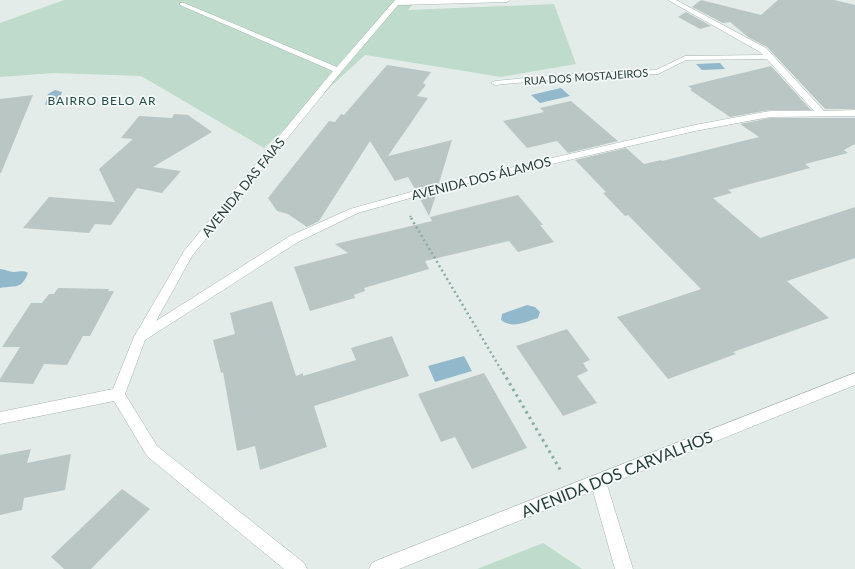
<svg xmlns="http://www.w3.org/2000/svg" width="855" height="569" font-family="Lato,sans-serif">
  <style>
    .green { fill: #bfdbcb }
    .water { fill: #92b9cb }
    .building { fill: #bac6c3 }
    .lines { fill: none; stroke-linecap: round; stroke-linejoin: round }
    .minor-casing { stroke: #a7b4b1; stroke-width: 1 }
    .path-far2 { stroke: #88aca6; stroke-width: 2; stroke-dasharray: 1.5 2.5; stroke-linecap: butt }
    .path-far1 { stroke: #88aca6; stroke-width: 2.5; stroke-dasharray: 2 3; stroke-linecap: butt }
    .path { stroke: #88aca6; stroke-width: 3; stroke-dasharray: 2.5 4; stroke-linecap: butt }
    .minor { fill: #fff; fill-rule: evenodd }
    .labels { text-anchor: middle; stroke-width: 3.5; stroke-linejoin: round; paint-order: stroke }
    .far-street-label { font-size: 11px; fill: #253c39; stroke: #f4f9f7 }
    .far-neighbourhood-label { font-size: 12px; letter-spacing: 1px; fill: #234c48; stroke: #f4f9f7 }
    .street-label { font-size: 13px; fill: #253c39; stroke: #f4f9f7 }
    .near-street-label { font-size: 16px; fill: #253c39; stroke: #f4f9f7 }
  </style>
  <rect width="100%" height="100%" fill="#e4ecea"/>
  <path class="green" d="M 64,0 L 417,0 L 408,10 L 554,4 L 576,64 L 501,77 L 365,55 L 264,148 L 141,76 L 54,73 L 0,77 L 0,23 Z
    M 543,543 L 582,569 L 477,569 Z"/>
  <path class="water" d="M 720,63 L 725,69 L 702,70 L 696,64 Z
    M 561,88 L 570,96 L 540,103 L 531,95 Z
    M 55,90 L 62,92 L 58,103 L 45,105 L 48,94 Z
    M 0,269 C 5,269 9,272 14,272 C 19,272 23,270 28,273 C 21,290 16,285 0,288 Z
    M 527,305 L 535,307 L 540,312 L 538,318 C 525,322 512,329 501,320 L 502,314 Z
    M 464,356 L 472,371 L 435,382 L 428,366 Z"/>
  <path class="building" d="M 701,0 L 761,15 L 778,0 L 834,0 L 855,5 L 855,109 L 825,109 L 767,47 L 748,37 L 730,22 L 723,23 L 692,7 Z
    M 686,12 L 711,26 L 700,29 L 678,17 Z
    M 387,65 L 431,72 L 423,83 L 426,85 L 417,96 L 428,98 L 388,156 L 452,140 L 439,183 L 415,189 L 408,177 L 395,181 L 370,141 L 319,221 L 307,227 L 288,214 L 277,211 L 268,198 L 329,121 L 335,122 L 341,114 L 344,115 Z
    M 771,66 L 811,110 L 770,110 L 730,117 L 690,90 L 692,89 L 688,86 Z
    M 33,95 L 1,173 L 0,173 L 0,99 Z
    M 571,101 L 618,141 L 568,153 L 557,141 L 527,148 L 503,121 L 544,112 L 540,108 Z
    M 174,114 L 188,115 L 212,132 L 153,167 L 181,171 L 162,193 L 137,188 L 111,225 L 95,224 L 89,233 L 23,228 L 49,197 L 115,202 L 99,169 L 133,139 L 121,138 L 139,116 L 172,118 Z
    M 770,118 L 855,118 L 855,144 L 844,150 L 848,153 L 805,164 L 810,168 L 728,190 L 732,193 L 713,198 L 760,238 L 855,207 L 855,258 L 787,281 L 829,318 L 733,352 L 736,354 L 668,379 L 617,317 L 701,289 L 628,215 L 625,216 L 603,193 L 606,192 L 575,160 L 626,148 L 644,164 L 661,160 L 662,161 L 759,137 L 740,124 Z
    M 437,192 L 429,216 L 419,197 Z
    M 518,195 L 543,225 L 540,225 L 554,242 L 518,252 L 509,241 L 425,261 L 429,269 L 364,288 L 365,291 L 354,295 L 355,298 L 310,311 L 294,267 L 348,253 L 335,244 L 432,221 L 430,217 Z
    M 58,288 L 109,289 L 108,291 L 114,291 L 90,336 L 83,336 L 67,365 L 44,364 L 33,384 L 0,382 L 0,379 L 20,347 L 2,347 L 31,303 L 42,303 L 49,294 L 54,294 Z
    M 272,301 L 296,376 L 303,373 L 303,376 L 356,360 L 351,348 L 392,336 L 409,376 L 314,406 L 327,447 L 260,470 L 255,446 L 237,451 L 223,372 L 221,373 L 213,340 L 235,334 L 230,313 Z
    M 567,329 L 590,360 L 583,363 L 588,371 L 577,376 L 597,403 L 563,416 L 516,346 Z
    M 484,373 L 527,448 L 472,469 L 455,437 L 441,442 L 418,394 Z
    M 31,449 L 27,463 L 71,454 L 65,490 L 24,498 L 22,510 L 0,515 L 0,455 Z
    M 122,489 L 150,509 L 91,569 L 64,569 L 51,557 Z"/>
  <g class="lines">
    <defs>
      <path id="minor" d="M 395,0 L 510,0 L 507,2 L 398,5 L 341,72 L 192,256 L 156,321 L 290,236 L 350,209 L 436,185 L 695,125 L 770,111 L 814,111 L 767,59 L 686,60 L 658,74 L 569,78 L 495,85 L 491,83 L 495,81 L 569,74 L 656,70 L 685,56 L 763,55 L 760,52 L 668,0 L 676,0 L 766,48 L 824,111 L 855,110 L 855,116 L 770,117 L 695,131 L 438,190 L 358,213 L 298,242 L 145,340 L 125,394 L 157,446 L 304,563 L 307,569 L 284,569 L 147,456 L 114,401 L 0,424 L 0,412 L 113,389 L 134,337 L 184,251 L 333,71 L 180,5 L 180,3 L 184,3 L 337,67 Z
        M 855,373 L 855,385 L 607,485 L 633,569 L 615,569 L 593,491 L 399,569 L 369,569 L 372,563 L 378,560 Z"/>
    </defs>
    <use href="#minor" class="minor-casing"/>
    <path class="path-far2" d="M 410,216 L 412,219"/>
    <path class="path-far1" d="M 411,218 L 503,373"/>
    <path class="path" d="M 503,372 L 561,471"/>
    <use href="#minor" class="minor"/>
  </g>
  <g class="labels">
    <g class="far-street-label">
      <text transform="translate(586 77) rotate(-4)" y="4">RUA DOS MOSTAJEIROS</text>
    </g>
    <g class="far-neighbourhood-label">
      <text x="102" y="105">BAIRRO BELO AR</text>
    </g>
    <g class="street-label">
      <text transform="translate(481 178) rotate(-14)" y="5">AVENIDA DOS ÁLAMOS</text>
      <text transform="translate(243 187) rotate(-51)" y="5">AVENIDA DAS FAIAS</text>
    </g>
    <g class="near-street-label">
      <text transform="translate(617 474) rotate(-22)" y="6">AVENIDA DOS CARVALHOS</text>
    </g>
  </g>
</svg>
